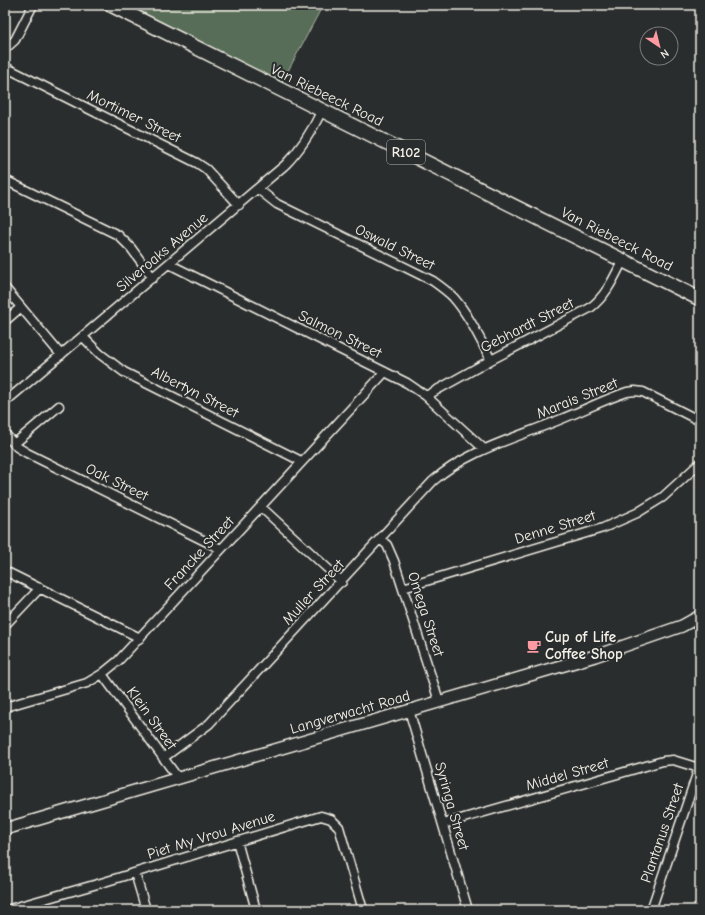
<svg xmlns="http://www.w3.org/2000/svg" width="705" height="915" font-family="'Comic Neue',sans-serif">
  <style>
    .green { fill: #586d58; stroke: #a6afa0 }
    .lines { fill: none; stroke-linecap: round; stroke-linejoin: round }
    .minor-casing { stroke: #f4f1e8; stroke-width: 11 }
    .tertiary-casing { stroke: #f4f1e8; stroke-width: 14 }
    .primary-casing { stroke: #f4f1e8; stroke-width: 16 }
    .minor { stroke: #2a2d2e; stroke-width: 8 }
    .tertiary { stroke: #2a2d2e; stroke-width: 11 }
    .primary { stroke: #2a2d2e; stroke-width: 13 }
    .labels { text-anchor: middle; stroke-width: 4; stroke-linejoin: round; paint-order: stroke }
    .shield { fill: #2a2d2e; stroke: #b7b6b0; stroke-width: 1 }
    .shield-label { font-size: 14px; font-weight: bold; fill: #f4f1e8 }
    .street-label { font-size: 15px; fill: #f4f1e8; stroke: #2a2d2e }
    .poi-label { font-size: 15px; font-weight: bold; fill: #f4f1e8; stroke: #2a2d2e; text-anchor: start }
  </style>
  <rect width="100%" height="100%" fill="#2a2d2e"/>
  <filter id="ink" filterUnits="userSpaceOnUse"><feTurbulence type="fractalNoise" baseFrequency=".025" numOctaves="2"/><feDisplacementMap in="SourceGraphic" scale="8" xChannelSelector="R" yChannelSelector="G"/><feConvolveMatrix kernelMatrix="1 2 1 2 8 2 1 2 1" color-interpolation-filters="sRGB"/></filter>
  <g filter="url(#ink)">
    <path class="green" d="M 114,5 L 323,5 L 279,88 Z"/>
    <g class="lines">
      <defs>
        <path id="minor" d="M 5,49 L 15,40 L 33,5
          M 5,67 L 197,163 L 206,169 L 239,205
          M 5,180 L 118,235 L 131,248 L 153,278
          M 258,189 L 277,204 L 433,281 C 440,286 447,291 453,297 C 469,315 480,339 491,360
          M 169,264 L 407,383 L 426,396 L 484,449
          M 5,288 L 61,355
          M 5,321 L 20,308
          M 83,337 L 100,354 L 124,372 L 301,461
          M 426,396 L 491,360 L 590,308 C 606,296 614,278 623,260
          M 5,402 L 285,165 C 301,149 312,131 322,110
          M 5,434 L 17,447 L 27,453 L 221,549
          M 14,444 L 59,406
          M 261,507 L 342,582
          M 380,539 L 387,545 L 394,561 L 439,701
          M 5,571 L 140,638
          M 403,588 L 603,528 L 637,513 L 663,497 L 700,463
          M 5,625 L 40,588
          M 102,674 L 178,778
          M 5,707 L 87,683 L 102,674 L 118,661 L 385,372
          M 409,710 L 468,910
          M 163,758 L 209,724 L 433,481 C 468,450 516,438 559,420 C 582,411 603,400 627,392 L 635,391 L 643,392 L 700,421
          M 443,824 L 663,761 L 673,760 L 699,768
          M 237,841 L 256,910
          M 135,873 L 146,910
          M 6,910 L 101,883 L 321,816 L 331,819 L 339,827 L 363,910
          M 651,910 L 700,765"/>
        <path id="tertiary" d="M 5,829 L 595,656 L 682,626 L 700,616"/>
        <path id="primary" d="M 111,5 L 700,299"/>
      </defs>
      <use href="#minor" class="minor-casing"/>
      <use href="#tertiary" class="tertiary-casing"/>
      <use href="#primary" class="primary-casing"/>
      <use href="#minor" class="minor"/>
      <use href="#tertiary" class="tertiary"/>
      <use href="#primary" class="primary"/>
    </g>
  </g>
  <defs>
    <symbol id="cafe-bare" viewBox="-9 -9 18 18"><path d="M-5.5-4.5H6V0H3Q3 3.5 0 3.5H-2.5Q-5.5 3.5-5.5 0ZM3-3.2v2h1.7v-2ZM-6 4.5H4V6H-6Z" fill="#ff9aa2" stroke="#2a2d2e" stroke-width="2.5" paint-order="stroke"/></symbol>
  </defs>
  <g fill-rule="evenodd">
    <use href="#cafe-bare" x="524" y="636" width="20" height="20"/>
  </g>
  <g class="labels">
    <rect class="shield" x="387" y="140" width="38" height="24" rx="3"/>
    <g class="shield-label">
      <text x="406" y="157">R102</text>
    </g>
    <g class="street-label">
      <text transform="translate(327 95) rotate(26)" y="5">Van Riebeeck Road</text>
      <text transform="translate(134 116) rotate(26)" y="5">Mortimer Street</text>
      <text transform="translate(617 239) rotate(27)" y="5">Van Riebeeck Road</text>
      <text transform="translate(395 247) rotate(26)" y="5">Oswald Street</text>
      <text transform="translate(162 252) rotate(-40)" y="5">Silveroaks Avenue</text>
      <text transform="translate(527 325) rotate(-27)" y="5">Gebhardt Street</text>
      <text transform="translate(340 334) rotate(26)" y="5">Salmon Street</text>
      <text transform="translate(195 392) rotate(27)" y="5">Albertyn Street</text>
      <text transform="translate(577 398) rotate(-22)" y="5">Marais Street</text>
      <text transform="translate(117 482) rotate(26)" y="5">Oak Street</text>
      <text transform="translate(555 527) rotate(-17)" y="5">Denne Street</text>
      <text transform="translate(199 553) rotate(-47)" y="5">Francke Street</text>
      <text transform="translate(313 592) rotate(-47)" y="5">Muller Street</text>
      <text transform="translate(426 614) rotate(72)" y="5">Omega Street</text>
      <text transform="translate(350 712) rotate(-16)" y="5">Langverwacht Road</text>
      <text transform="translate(152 718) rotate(54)" y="5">Klein Street</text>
      <text transform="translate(567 774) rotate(-16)" y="5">Middel Street</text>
      <text transform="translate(452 806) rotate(74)" y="5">Syringa Street</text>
      <text transform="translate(662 833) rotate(-71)" y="5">Plantanus Street</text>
      <text transform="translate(211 835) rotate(-17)" y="5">Piet My Vrou Avenue</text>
    </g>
    <g class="poi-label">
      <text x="545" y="642">Cup of Life<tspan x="545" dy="17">Coffee Shop</tspan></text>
    </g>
  </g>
  <rect width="705" height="915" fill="none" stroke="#2a2d2e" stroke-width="20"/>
  <rect x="10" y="10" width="685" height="895" fill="none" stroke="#f4f1e8" stroke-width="1.5" filter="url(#ink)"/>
  <g transform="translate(659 46) rotate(145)"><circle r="19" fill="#2a2d2e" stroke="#7b7b78"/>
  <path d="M0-3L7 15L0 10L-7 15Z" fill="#ff9aa2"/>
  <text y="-6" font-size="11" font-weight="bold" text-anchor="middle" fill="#f4f1e8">N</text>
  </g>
</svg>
